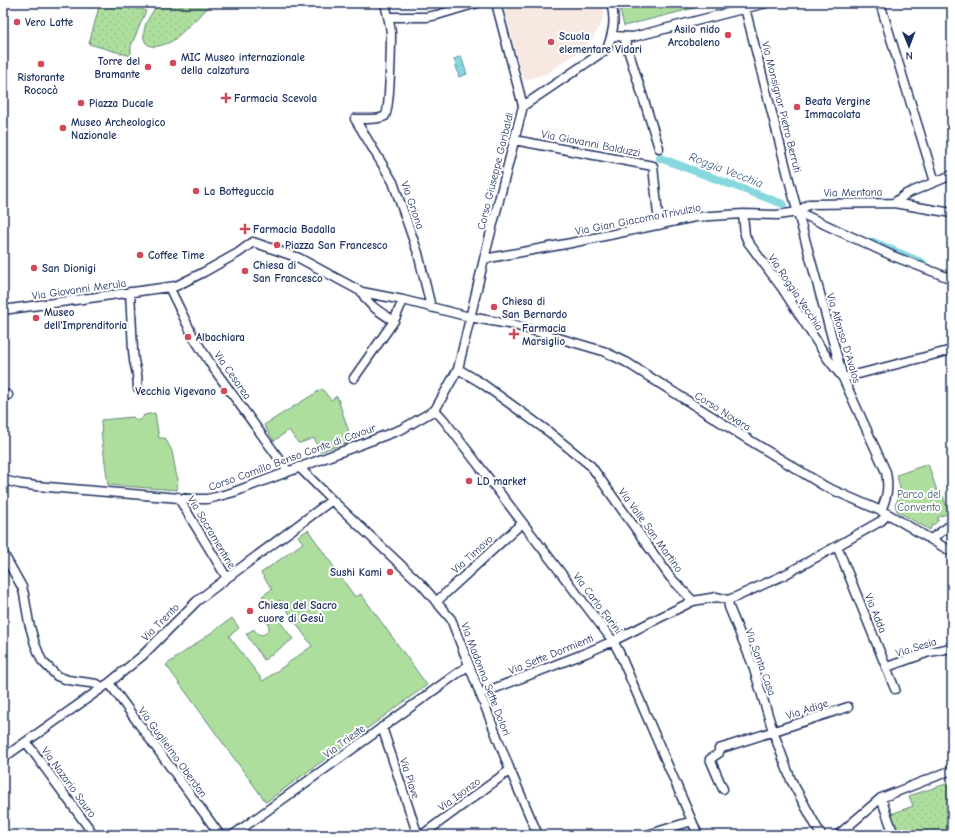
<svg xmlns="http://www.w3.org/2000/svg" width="955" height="838" font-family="'Comic Neue',sans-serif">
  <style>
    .built { fill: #f8e8e2 }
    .grass { fill: url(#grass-dots); stroke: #64867e }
    .green { fill: #aede9d; stroke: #64867e }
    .water { fill: url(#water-waves); stroke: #5c94ab }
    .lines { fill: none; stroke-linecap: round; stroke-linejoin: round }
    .canal { stroke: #87d8de; stroke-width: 8 }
    .minor-casing { stroke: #1b2f5e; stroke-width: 11 }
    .minor { stroke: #fff; stroke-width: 8 }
    .poi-dot { fill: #d1495b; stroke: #fff; stroke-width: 1.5 }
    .labels { text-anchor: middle; stroke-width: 4; stroke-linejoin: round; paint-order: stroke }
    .poi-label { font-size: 11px; font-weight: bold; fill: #1b2f5e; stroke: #fff; text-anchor: start }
    .street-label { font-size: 11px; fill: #1b2f5e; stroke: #fff }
    .park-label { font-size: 11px; fill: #405b6e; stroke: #fff }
    .water-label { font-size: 12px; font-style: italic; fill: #36597e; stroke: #fff }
  </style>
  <defs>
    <pattern id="grass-dots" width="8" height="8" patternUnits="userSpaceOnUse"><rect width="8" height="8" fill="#aede9d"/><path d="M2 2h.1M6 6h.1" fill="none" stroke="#95bf8a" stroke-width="1.8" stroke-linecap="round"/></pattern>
    <pattern id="water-waves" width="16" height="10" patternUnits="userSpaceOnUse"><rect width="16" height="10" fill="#87d8de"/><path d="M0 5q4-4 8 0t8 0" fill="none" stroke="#74bac1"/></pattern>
  </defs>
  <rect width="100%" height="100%" fill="#fff"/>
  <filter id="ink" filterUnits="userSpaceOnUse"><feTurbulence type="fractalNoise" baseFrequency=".025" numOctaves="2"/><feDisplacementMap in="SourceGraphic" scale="8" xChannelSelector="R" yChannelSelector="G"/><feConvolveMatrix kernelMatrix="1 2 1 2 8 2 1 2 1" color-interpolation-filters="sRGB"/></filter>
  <g filter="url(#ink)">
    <path class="built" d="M 510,3 L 603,3 L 604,14 L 603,20 L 592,39 L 586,46 L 546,74 L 523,80 L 505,12 Z"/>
    <path class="grass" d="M 100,3 L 127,3 L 146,11 L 131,46 L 131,56 L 89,44 Z
      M 158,3 L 213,3 L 174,40 C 162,47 141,53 144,31 C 145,21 153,12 158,3 Z
      M 952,782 L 952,835 L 898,835 L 891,814 L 913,806 L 909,796 Z"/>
    <path class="green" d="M 618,3 L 714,3 L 624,26 Z
      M 322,389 L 331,400 L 337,396 L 352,441 L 319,452 L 314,438 L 300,443 L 298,443 L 289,430 L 274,441 L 264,425 Z
      M 155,413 L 159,438 L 165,438 L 172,451 L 176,473 L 178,479 L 177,490 L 108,485 L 102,440 L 101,420 L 133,417 L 136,420 C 140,421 143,418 144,415 Z
      M 928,464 L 939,497 L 943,496 L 949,513 L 938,517 L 938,521 L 931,527 L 930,530 L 897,511 L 895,505 L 901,493 L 897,475 Z
      M 308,530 L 355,597 L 361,594 L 427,685 L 266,802 L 166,665 L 232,618 L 239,628 L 229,636 L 263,681 L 312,646 L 280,600 L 270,607 L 262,596 L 272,589 L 261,573 L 303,543 L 298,536 Z
      M 274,614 L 293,639 L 264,660 L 246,634 L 254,629 C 260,641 275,632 266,619 Z"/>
    <path class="water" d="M 461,56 L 467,74 L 459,77 L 454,59 Z"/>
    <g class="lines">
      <path class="canal" d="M 660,158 L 783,204
        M 873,242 L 923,263"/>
      <defs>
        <path id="minor" d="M 496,3 L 523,106
          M 880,3 L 935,182
          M 745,8 L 793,195 L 843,378 L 886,472 C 889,489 887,496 881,511
          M 388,17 L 426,17 L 437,15 L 477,3
          M 612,36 L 633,37 L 766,3
          M 624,37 L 659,148
          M 355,119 L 393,182 L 418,253 L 431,307
          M 355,119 C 362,119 380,120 385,116 C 390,111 391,44 391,33 C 390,23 387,13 385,3
          M 514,140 L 653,166 L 659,225
          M 894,203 L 906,194 L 952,175
          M 798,212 L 809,204 L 894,203 L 952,213
          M 743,214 L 745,235 L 748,242 L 782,288 L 828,359 L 843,378 L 952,350
          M 484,259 L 571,243 L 695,217 L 743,214 L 777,215 L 798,212 L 893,256 L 952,279
          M 169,287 L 194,338 L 214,369 L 288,471
          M 130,292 L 133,350 L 134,361 L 137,374 L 138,388
          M 362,292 C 368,306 382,313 394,321
          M 3,310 L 176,286 L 204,272 L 238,253 L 253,242 L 299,258 L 362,292 L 403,300 L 470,317 L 514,325 L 603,351 L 626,362 L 746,438 L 826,487 L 888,514 L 952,552
          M 458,369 L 480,382 L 549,432 L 591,466 L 670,577 L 693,601
          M 354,378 L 394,321 L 403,300
          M 3,396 L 8,395
          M 435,410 L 444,420 L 613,641 L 619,652 L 698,835
          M 299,467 L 332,500 L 421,584 L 451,619 L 510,770 L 538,835
          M 3,480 L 20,484 L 36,486 L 191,499 L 207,499 L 216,497 L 234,492 L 402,429 L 435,410 L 458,369 L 484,259 L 523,106 L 607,49 C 613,33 616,20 611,3
          M 178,497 L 227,578
          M 931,539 L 952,524
          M 837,546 L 895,689
          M 3,553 L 22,587 L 24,594 L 29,623 L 35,644 L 42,661 L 57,676 L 68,680 L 97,684 L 102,687
          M 728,600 L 729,607 L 752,663 L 773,731 L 791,780 L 821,835
          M 436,602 L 522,523
          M 887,667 L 929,652 L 952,648
          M 109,683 L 220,835
          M 480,694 L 586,653 L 613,641 L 693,601 L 717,597 L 728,600 L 738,596 L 784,575 L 837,546 L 881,521 L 888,514
          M 382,727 L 416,830 L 420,835
          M 26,742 L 94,835
          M 3,758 L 109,683 L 142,656 L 197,601 L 227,578 L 332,500
          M 723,789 L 710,759 L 719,753 L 719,749 L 848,707
          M 881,798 L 894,835
          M 233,835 L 469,665
          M 422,835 L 510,770
          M 647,835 L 692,821
          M 838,835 L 881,798 L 952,770"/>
      </defs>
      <use href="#minor" class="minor-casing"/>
      <use href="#minor" class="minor"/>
    </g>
  </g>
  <g class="poi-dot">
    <circle cx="17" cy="22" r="4"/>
    <circle cx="728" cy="35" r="4"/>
    <circle cx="551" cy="42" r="4"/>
    <circle cx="173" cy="63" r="4"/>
    <circle cx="41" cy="64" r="4"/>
    <circle cx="148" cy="67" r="4"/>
    <path d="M224 92h4v4h4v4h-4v4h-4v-4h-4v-4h4z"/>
    <circle cx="81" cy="103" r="4"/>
    <circle cx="797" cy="107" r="4"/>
    <circle cx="63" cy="128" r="4"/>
    <circle cx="196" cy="191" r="4"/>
    <path d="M243 223h4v4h4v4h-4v4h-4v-4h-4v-4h4z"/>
    <circle cx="277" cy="245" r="4"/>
    <circle cx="140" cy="255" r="4"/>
    <circle cx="34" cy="268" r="4"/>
    <circle cx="245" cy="271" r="4"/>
    <circle cx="494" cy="307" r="4"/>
    <circle cx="36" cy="318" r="4"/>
    <path d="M512 328h4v4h4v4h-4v4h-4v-4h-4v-4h4z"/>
    <circle cx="188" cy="337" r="4"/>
    <circle cx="224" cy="391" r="4"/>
    <circle cx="469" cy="481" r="4"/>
    <circle cx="390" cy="572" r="4"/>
    <circle cx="250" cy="611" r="4"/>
  </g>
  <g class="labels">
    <g class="poi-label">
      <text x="25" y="26">Vero Latte</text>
      <text x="720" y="33" text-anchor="end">Asilo nido<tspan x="720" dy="13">Arcobaleno</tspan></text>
      <text x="559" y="40">Scuola<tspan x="559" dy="13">elementare Vidari</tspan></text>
      <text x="181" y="61">MIC Museo internazionale<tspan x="181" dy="13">della calzatura</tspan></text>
      <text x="140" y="65" text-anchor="end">Torre del<tspan x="140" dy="13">Bramante</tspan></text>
      <text x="41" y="81" text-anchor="middle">Ristorante<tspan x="41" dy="13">Rococò</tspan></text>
      <text x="234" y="102">Farmacia Scevola</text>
      <text x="805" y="105">Beata Vergine<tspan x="805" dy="13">Immacolata</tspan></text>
      <text x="89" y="107">Piazza Ducale</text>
      <text x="71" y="126">Museo Archeologico<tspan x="71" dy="13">Nazionale</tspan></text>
      <text x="204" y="195">La Botteguccia</text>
      <text x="253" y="233">Farmacia Badalla</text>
      <text x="285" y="249">Piazza San Francesco</text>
      <text x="148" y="259">Coffee Time</text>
      <text x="253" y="269">Chiesa di<tspan x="253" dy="13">San Francesco</tspan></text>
      <text x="42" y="272">San Dionigi</text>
      <text x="502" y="305">Chiesa di<tspan x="502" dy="13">San Bernardo</tspan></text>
      <text x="44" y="316">Museo<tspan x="44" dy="13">dell'Imprenditoria</tspan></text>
      <text x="522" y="332">Farmacia<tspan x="522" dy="13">Marsiglio</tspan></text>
      <text x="196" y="341">Albachiara</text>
      <text x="216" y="395" text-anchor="end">Vecchia Vigevano</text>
      <text x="477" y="485">LD market</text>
      <text x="382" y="576" text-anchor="end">Sushi Kami</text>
      <text x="258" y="609">Chiesa del Sacro<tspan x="258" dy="13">cuore di Gesù</tspan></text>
    </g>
    <g class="street-label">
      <text transform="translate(782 107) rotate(76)" y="4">Via Monsignor Pietro Berruti</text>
      <text transform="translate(591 143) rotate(11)" y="4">Via Giovanni Balduzzi</text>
      <text transform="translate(495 171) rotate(-76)" y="4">Corso Giuseppe Garibaldi</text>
      <text transform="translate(853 192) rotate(-1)" y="4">Via Mentana</text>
      <text transform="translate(413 205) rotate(71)" y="4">Via Griona</text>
      <text transform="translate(638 219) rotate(-11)" y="4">Via Gian Giacomo Trivulzio</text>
      <text transform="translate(79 289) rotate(-8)" y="4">Via Giovanni Merula</text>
      <text transform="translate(796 292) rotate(56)" y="4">Via Roggia Vecchia</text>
      <text transform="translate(844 338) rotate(73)" y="4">Via Alfonso D'Avalos</text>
      <text transform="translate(233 375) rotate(55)" y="4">Via Cesarea</text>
      <text transform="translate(723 411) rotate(32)" y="4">Corso Novara</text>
      <text transform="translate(292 457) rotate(-20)" y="4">Corso Camillo Benso Conte di Cavour</text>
      <text transform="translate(651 530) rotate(54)" y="4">Via Valle San Martino</text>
      <text transform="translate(212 532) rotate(59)" y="4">Via Sacramentine</text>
      <text transform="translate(472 554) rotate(-42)" y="4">Via Timavo</text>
      <text transform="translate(598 603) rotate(53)" y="4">Via Carlo Farini</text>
      <text transform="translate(876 613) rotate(68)" y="4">Via Adda</text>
      <text transform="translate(160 622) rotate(-45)" y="4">Via Trento</text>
      <text transform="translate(916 647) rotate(-17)" y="4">Via Sesia</text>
      <text transform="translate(551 654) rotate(-22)" y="4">Via Sette Dormienti</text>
      <text transform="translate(761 662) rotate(70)" y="4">Via Santa Casa</text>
      <text transform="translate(486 679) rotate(69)" y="4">Via Madonna Sette Dolori</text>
      <text transform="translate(807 709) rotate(-18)" y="4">Via Adige</text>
      <text transform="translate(344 741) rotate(-36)" y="4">Via Trieste</text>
      <text transform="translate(173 752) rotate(54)" y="4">Via Guglielmo Oberdan</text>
      <text transform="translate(410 778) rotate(72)" y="4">Via Piave</text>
      <text transform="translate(69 782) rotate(54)" y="4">Via Nazario Sauro</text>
      <text transform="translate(459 794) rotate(-36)" y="4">Via Isonzo</text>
    </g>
    <g class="park-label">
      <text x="919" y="498">Parco del<tspan x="919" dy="13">Convento</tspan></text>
    </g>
    <g class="water-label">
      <text transform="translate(726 170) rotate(21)" y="4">Roggia Vecchia</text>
    </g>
  </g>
  <rect width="955" height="838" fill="none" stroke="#fff" stroke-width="16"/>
  <rect x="8" y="8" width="939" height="822" fill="none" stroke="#1b2f5e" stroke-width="1.5" filter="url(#ink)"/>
  <g transform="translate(909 46) rotate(179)" stroke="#ffffff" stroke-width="3" paint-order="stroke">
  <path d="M0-3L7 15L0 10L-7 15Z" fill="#1b2f5e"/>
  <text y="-6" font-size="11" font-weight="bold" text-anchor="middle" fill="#1b2f5e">N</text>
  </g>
</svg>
